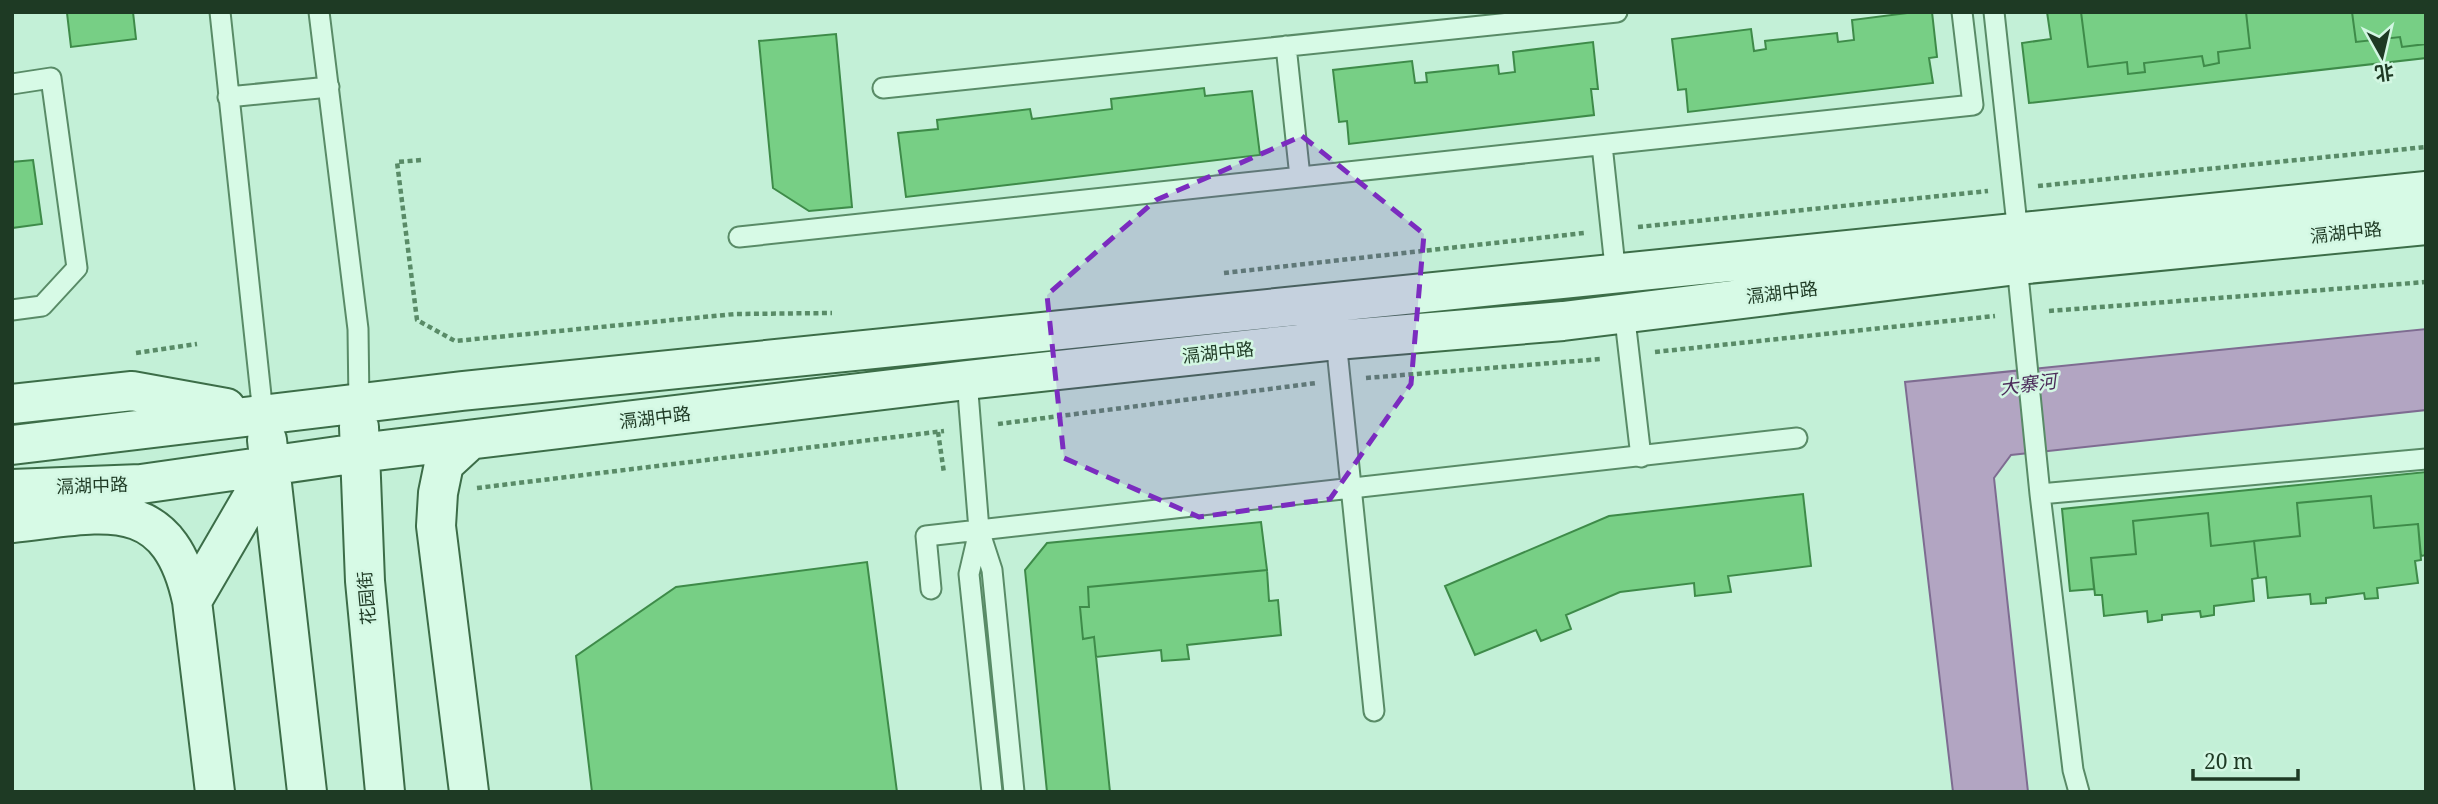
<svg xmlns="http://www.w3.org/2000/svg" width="2438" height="804" font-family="'Noto Serif','Noto Sans SC',serif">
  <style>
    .water { fill: #b2a5c2; stroke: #7e6c91; stroke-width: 2 }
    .building { fill: #77cf85; stroke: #3e8b49; stroke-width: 2 }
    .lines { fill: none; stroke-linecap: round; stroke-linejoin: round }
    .lane-casing { stroke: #598b67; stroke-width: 23 }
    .secondary-casing { stroke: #3c6d48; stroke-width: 42 }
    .path { stroke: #598b67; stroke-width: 4.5; stroke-dasharray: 5 3.5; stroke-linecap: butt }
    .lane { stroke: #d7fae6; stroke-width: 19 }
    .secondary { stroke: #d7fae6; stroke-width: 38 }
    .marked { fill: #7b2cbf; fill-opacity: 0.2; stroke: #7b2cbf; stroke-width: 5; stroke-dasharray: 14 9; stroke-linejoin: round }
    .labels { text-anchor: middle; stroke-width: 5; stroke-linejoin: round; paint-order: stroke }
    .street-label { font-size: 18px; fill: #1e3a24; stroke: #d3f7e3 }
    .water-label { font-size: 19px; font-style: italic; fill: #4c2c5a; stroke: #d3f7e3 }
  </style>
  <rect width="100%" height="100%" fill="#c3f0d7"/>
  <path class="water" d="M 2426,329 L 2426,410 L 2011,455 L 1994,478 L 2028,792 L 1953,792 L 1905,382 Z"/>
  <path class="building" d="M 133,12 L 136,39 L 71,47 L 67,13 Z
    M 1915,12 L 1932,12 L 1937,57 L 1929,58 L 1933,83 L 1688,112 L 1686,89 L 1678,90 L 1672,39 L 1751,29 L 1754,51 L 1766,49 L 1765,41 L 1837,33 L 1838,42 L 1854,40 L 1852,20 Z
    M 2047,12 L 2081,12 L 2088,67 L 2127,62 L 2128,74 L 2145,72 L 2144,63 L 2202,56 L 2204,66 L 2219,63 L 2218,52 L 2250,48 L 2246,12 L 2352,12 L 2356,42 L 2400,37 L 2402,47 L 2426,44 L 2426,58 L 2029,103 L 2022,43 L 2051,39 Z
    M 2081,12 L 2246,12 L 2250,48 L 2218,52 L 2219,63 L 2204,66 L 2202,56 L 2144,63 L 2145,72 L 2128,74 L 2127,62 L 2088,67 Z
    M 2352,12 L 2426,12 L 2426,44 L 2402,47 L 2400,37 L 2356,42 Z
    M 836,34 L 852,207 L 809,211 L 773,188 L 759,41 Z
    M 1593,42 L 1598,89 L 1591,89 L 1594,115 L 1349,144 L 1347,121 L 1339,122 L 1333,70 L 1412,61 L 1415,83 L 1427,82 L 1426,73 L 1498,65 L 1499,74 L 1515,72 L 1513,52 Z
    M 1204,88 L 1205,96 L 1252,91 L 1260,155 L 906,197 L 898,133 L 938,129 L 937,120 L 1030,109 L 1032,119 L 1112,109 L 1111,99 Z
    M 33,160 L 42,224 L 12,228 L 12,162 Z
    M 2426,472 L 2426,555 L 2421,556 L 2418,524 L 2374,528 L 2371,496 L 2297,503 L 2300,536 L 2211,546 L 2208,513 L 2133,521 L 2136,554 L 2091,558 L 2094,589 L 2070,591 L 2062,509 Z
    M 1803,494 L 1811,566 L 1728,576 L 1731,592 L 1695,596 L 1694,583 L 1620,592 L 1566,615 L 1571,629 L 1541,641 L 1536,630 L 1475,655 L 1445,586 L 1609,516 Z
    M 2371,496 L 2374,528 L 2418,524 L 2421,560 L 2415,561 L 2418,583 L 2377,588 L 2378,598 L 2365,599 L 2364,593 L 2326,598 L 2326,603 L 2311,604 L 2310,594 L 2268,598 L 2266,577 L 2258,578 L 2254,541 L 2300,536 L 2297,503 Z
    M 2208,513 L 2211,546 L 2254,541 L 2258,578 L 2252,579 L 2254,601 L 2214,606 L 2214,615 L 2201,617 L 2200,611 L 2162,615 L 2162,620 L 2148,622 L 2147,611 L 2104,616 L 2102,595 L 2095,595 L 2091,558 L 2136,554 L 2133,521 Z
    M 1261,522 L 1267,570 L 1088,587 L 1089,607 L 1080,607 L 1083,639 L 1094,637 L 1110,792 L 1047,792 L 1025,570 L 1047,543 Z
    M 867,562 L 897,792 L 592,792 L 576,656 L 676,587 Z
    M 1267,570 L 1269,601 L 1278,600 L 1281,635 L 1187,645 L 1189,659 L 1162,661 L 1161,650 L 1096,657 L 1094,637 L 1083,639 L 1080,607 L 1089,607 L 1088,587 Z"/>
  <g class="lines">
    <defs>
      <path id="lane" d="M 220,12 L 263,414
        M 319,12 L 358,329 L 359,404
        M 1994,12 L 2018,234
        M 1286,46 L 1300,177
        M 12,84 L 51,78 L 77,268 L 42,306 L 12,310
        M 883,88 L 1617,12
        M 228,97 L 329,87
        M 1602,145 L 1616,276
        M 739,237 L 1973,105 L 1962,12
        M 2017,265 L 2040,494 L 2073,770 L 2079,792
        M 1624,311 L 1641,457
        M 1336,340 L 1374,711
        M 967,380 L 979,530 L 992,570 L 1014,792
        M 2040,494 L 2426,459
        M 979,531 L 969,574 L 992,792
        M 931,589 L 926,536 L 1797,438"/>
      <path id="secondary" d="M 12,404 L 132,391 L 226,408
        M 359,427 L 365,581 L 385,792
        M 267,440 L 307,792
        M 12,445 L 462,391 L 2426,191
        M 12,489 L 141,484 L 359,453 L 967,380 L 1336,340 L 1563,321 L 2017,265 L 2426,225
        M 12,523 C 100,514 168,490 192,601 L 215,792
        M 192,601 L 271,465
        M 469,792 L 436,526 L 438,493 L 444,464 L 470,440"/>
    </defs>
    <use href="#lane" class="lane-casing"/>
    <use href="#secondary" class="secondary-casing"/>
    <path class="path" d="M 421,160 L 397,162 L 417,320 L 455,341 L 735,314 L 832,313
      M 2038,186 L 2426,147
      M 1638,227 L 1988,191
      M 1224,273 L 1584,233
      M 2049,311 L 2426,282
      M 1655,352 L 1995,316
      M 136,353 L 197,344
      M 1366,378 L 1601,359
      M 998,424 L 1316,383
      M 938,432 L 944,473
      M 477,488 L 944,431"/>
    <use href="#lane" class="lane"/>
    <use href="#secondary" class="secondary"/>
  </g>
  <path class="marked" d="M 1302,136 L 1424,234 L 1411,384 L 1330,499 L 1199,517 L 1064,458 L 1047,295 L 1156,200 Z"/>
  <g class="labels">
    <g class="street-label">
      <text transform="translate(2346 233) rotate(-6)" y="6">滆湖中路</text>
      <text transform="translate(1782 293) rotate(-7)" y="6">滆湖中路</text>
      <text transform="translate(1218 353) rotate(-6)" y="6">滆湖中路</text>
      <text transform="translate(655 418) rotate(-7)" y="6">滆湖中路</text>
      <text transform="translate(92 486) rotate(-2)" y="6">滆湖中路</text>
      <text transform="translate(367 598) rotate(-95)" y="6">花园街</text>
    </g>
    <g class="water-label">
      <text transform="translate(2028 384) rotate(-7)" y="7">大寨河</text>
    </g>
  </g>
  <rect width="2438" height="804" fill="none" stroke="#1e3a24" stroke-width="28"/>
  <g transform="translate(2382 56) rotate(172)" stroke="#d3f7e3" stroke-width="5" paint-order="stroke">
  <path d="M0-5L12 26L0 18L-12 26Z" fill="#1e3a24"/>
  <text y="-10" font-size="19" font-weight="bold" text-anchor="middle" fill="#1e3a24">北</text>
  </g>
  <path d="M2193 769v10h105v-10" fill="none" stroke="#1e3a24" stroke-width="3.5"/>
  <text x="2204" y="769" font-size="21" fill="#1e3a24" stroke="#d3f7e3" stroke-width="5" paint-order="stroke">20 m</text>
</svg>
